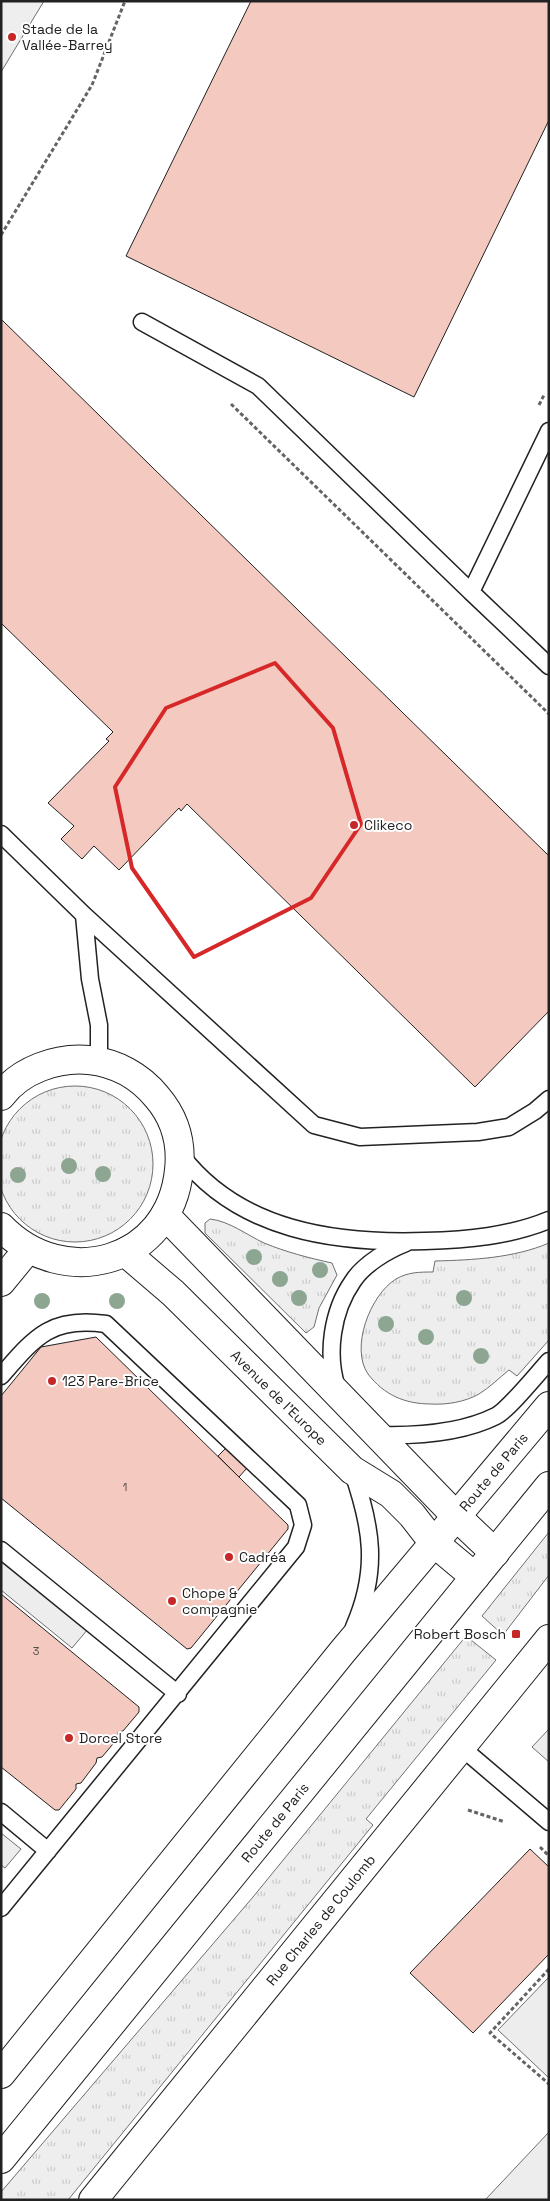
<svg xmlns="http://www.w3.org/2000/svg" width="550" height="2201" font-family="'Space Grotesk',sans-serif">
  <style>
    .grass { fill: url(#grass-tufts); stroke: #6f6f6f }
    .garden { fill: #eee; stroke: #6f6f6f }
    .parking { fill: #ededed; stroke: #6f6f6f }
    .building { fill: #f3c9c0; stroke: #222 }
    .lines { fill: none; stroke-linecap: round; stroke-linejoin: round }
    .lane-casing { stroke: #222; stroke-width: 19 }
    .street-casing { stroke: #222; stroke-width: 30 }
    .secondary-casing { stroke: #222; stroke-width: 30 }
    .path { stroke: #646464; stroke-width: 3; stroke-dasharray: 4 2.5; stroke-linecap: butt }
    .lane { stroke: #fff; stroke-width: 16 }
    .street { stroke: #fff; stroke-width: 28 }
    .secondary { stroke: #fff; stroke-width: 28 }
    .tree { fill: #8da692 }
    .marked { fill: none; stroke: #d62828; stroke-width: 4; stroke-linejoin: round }
    .poi-dot { fill: #c62828; stroke: #fff; stroke-width: 2 }
    .labels { text-anchor: middle; stroke-width: 4; stroke-linejoin: round; paint-order: stroke }
    .number-label { font-size: 11px; fill: #564c4a }
    .poi-label { font-size: 14px; fill: #222; stroke: #fff; text-anchor: start }
    .street-label { font-size: 14px; fill: #222; stroke: #fff }
  </style>
  <defs>
    <pattern id="grass-tufts" width="24" height="20" patternUnits="userSpaceOnUse" patternTransform="scale(1.25)"><rect width="24" height="20" fill="#eee"/><path d="M3 7l-1-3M5 7V3M7 7l1-3M15 17l-1-3M17 17v-4M19 17l1-3" fill="none" stroke="#ccc"/></pattern>
  </defs>
  <rect width="100%" height="100%" fill="#fff"/>
  <path class="grass" d="M-3 1164a78 78 0 1 1 156 0a78 78 0 1 1-156 0Z
    M 210,1219 C 229,1221 247,1235 264,1243 C 286,1252 309,1258 332,1263 L 337,1275 L 319,1308 L 314,1327 L 306,1333 L 205,1233 L 205,1223 Z
    M 549,1243 L 549,1340 L 517,1376 L 509,1370 C 499,1378 489,1388 479,1394 C 465,1402 446,1405 431,1404 C 405,1404 384,1395 368,1374 C 350,1348 370,1295 396,1279 C 408,1272 420,1272 433,1272 L 435,1261 C 473,1260 514,1258 549,1243 Z
    M 549,1532 L 549,1575 L 503,1635 L 482,1616 Z
    M 466,1636 L 496,1660 L 366,1819 L 373,1825 L 68,2200 L 1,2200 L 1,2192 L 253,1897 Z"/>
  <path class="garden" d="M 1,1 L 44,1 L 1,72 Z"/>
  <path class="parking" d="M 1,1558 L 88,1629 L 72,1648 L 1,1590 Z
    M 549,1729 L 549,1762 L 532,1747 Z
    M 1,1833 L 21,1849 L 5,1868 L 1,1865 Z
    M 549,1977 L 549,2078 L 498,2030 Z
    M 549,2132 L 549,2200 L 485,2200 Z"/>
  <path class="building" d="M 251,1 L 549,1 L 549,120 L 414,397 L 126,256 Z
    M 1,319 L 549,856 L 549,1011 L 475,1087 L 187,804 L 181,811 L 179,808 L 119,870 L 94,846 L 82,859 L 61,839 L 74,826 L 48,803 L 109,741 L 106,739 L 113,732 L 1,623 Z
    M 96,1337 L 288,1525 L 288,1529 L 191,1648 L 187,1649 L 1,1498 L 1,1396 L 41,1347 Z
    M 226,1448 L 247,1468 L 239,1477 L 218,1456 Z
    M 1,1594 L 139,1707 L 139,1712 L 123,1731 L 118,1732 L 118,1738 L 102,1757 L 97,1758 L 96,1763 L 81,1783 L 76,1784 L 76,1789 L 59,1810 L 55,1810 L 1,1767 Z
    M 530,1849 L 549,1867 L 549,1954 L 473,2033 L 410,1973 Z"/>
  <g class="lines">
    <defs>
      <path id="lane" d="M 142,322 L 258,386 L 471,592
        M 549,431 L 471,592 L 549,666
        M 1,834 L 84,915 L 90,979 L 99,1025 L 99,1061
        M 84,915 L 314,1125 L 360,1137 L 478,1132 L 509,1127 L 535,1111 L 549,1099
        M 181,1155 C 239,1231 336,1244 425,1241 C 467,1240 510,1236 549,1220
        M 1,1376 C 35,1337 51,1316 106,1324 L 298,1505 L 303,1525 L 296,1547 L 1,1908
        M 337,1388 C 326,1354 332,1311 353,1281 C 364,1264 388,1250 406,1243
        M 379,1435 C 416,1436 462,1433 496,1416 C 509,1409 537,1374 549,1361
        M 352,1470 C 372,1527 379,1570 354,1627
        M 1,1550 L 178,1694
        M 461,1747 L 549,1822
        M 1,1812 L 48,1851"/>
      <g id="street">
        <path d="M 1,1282 L 28,1249"/>
        <path id="s1" d="M 93,2200 L 549,1639"/>
      </g>
      <g id="secondary">
        <path d="M 1,1096 C 20,1070 57,1057 89,1060 C 116,1063 140,1076 157,1097 C 175,1118 182,1143 179,1170 C 170,1263 64,1292 1,1227"/>
        <path d="M 165,1215 L 456,1516 L 495,1553"/>
        <path id="s2" d="M 125,1252 L 173,1293 L 352,1470 L 391,1494 L 412,1515 L 433,1542 L 475,1577"/>
        <path id="s3" d="M 1,2074 L 343,1651 L 549,1406"/>
        <path id="s4" d="M 1,2159 L 549,1486"/>
      </g>
    </defs>
    <use href="#lane" class="lane-casing"/>
    <use href="#street" class="street-casing"/>
    <use href="#secondary" class="secondary-casing"/>
    <path class="path" d="M 1,235 L 92,85 L 125,1
      M 231,404 L 549,714
      M 539,405 L 544,395
      M 468,1810 L 505,1822
      M 540,1847 L 549,1856
      M 549,1969 L 490,2033 L 549,2084"/>
    <use href="#lane" class="lane"/>
    <use href="#street" class="street"/>
    <use href="#secondary" class="secondary"/>
  </g>
  <g class="tree">
    <circle cx="69" cy="1166" r="8"/>
    <circle cx="103" cy="1174" r="8"/>
    <circle cx="18" cy="1175" r="8"/>
    <circle cx="254" cy="1257" r="8"/>
    <circle cx="320" cy="1270" r="8"/>
    <circle cx="280" cy="1279" r="8"/>
    <circle cx="299" cy="1298" r="8"/>
    <circle cx="464" cy="1298" r="8"/>
    <circle cx="42" cy="1301" r="8"/>
    <circle cx="117" cy="1301" r="8"/>
    <circle cx="386" cy="1324" r="8"/>
    <circle cx="426" cy="1337" r="8"/>
    <circle cx="481" cy="1356" r="8"/>
  </g>
  <path class="marked" d="M 275,663 L 333,728 L 361,824 L 311,898 L 194,957 L 132,868 L 115,787 L 166,708 Z"/>
  <g class="poi-dot">
    <circle cx="12" cy="37" r="5"/>
    <circle cx="354" cy="825" r="5"/>
    <circle cx="52" cy="1381" r="5"/>
    <circle cx="229" cy="1557" r="5"/>
    <circle cx="172" cy="1601" r="5"/>
    <rect x="511" y="1629" width="10" height="10" rx="2.5"/>
    <circle cx="69" cy="1738" r="5"/>
  </g>
  <g class="labels">
    <g class="number-label">
      <text x="125" y="1491">1</text>
      <text x="36" y="1655">3</text>
    </g>
    <g class="poi-label">
      <text x="22" y="34">Stade de la<tspan x="22" dy="16">Vallée-Barrey</tspan></text>
      <text x="364" y="830">Clikeco</text>
      <text x="62" y="1386">123 Pare-Brice</text>
      <text x="239" y="1562">Cadréa</text>
      <text x="182" y="1598">Chope &amp;<tspan x="182" dy="16">compagnie</tspan></text>
      <text x="506" y="1639" text-anchor="end">Robert Bosch</text>
      <text x="79" y="1743">Dorcel Store</text>
    </g>
    <g class="street-label">
      <text dy="5" stroke="none"><textPath href="#s2" startOffset="212">Avenue de l'Europe</textPath></text>
      <text dy="5" stroke="none"><textPath href="#s3" startOffset="778">Route de Paris</textPath></text>
      <text dy="5" stroke="none"><textPath href="#s4" startOffset="434">Route de Paris</textPath></text>
      <text dy="5" stroke="none"><textPath href="#s1" startOffset="361">Rue Charles de Coulomb</textPath></text>
    </g>
  </g>
  <rect width="550" height="2201" fill="none" stroke="#222222" stroke-width="5"/>
</svg>
